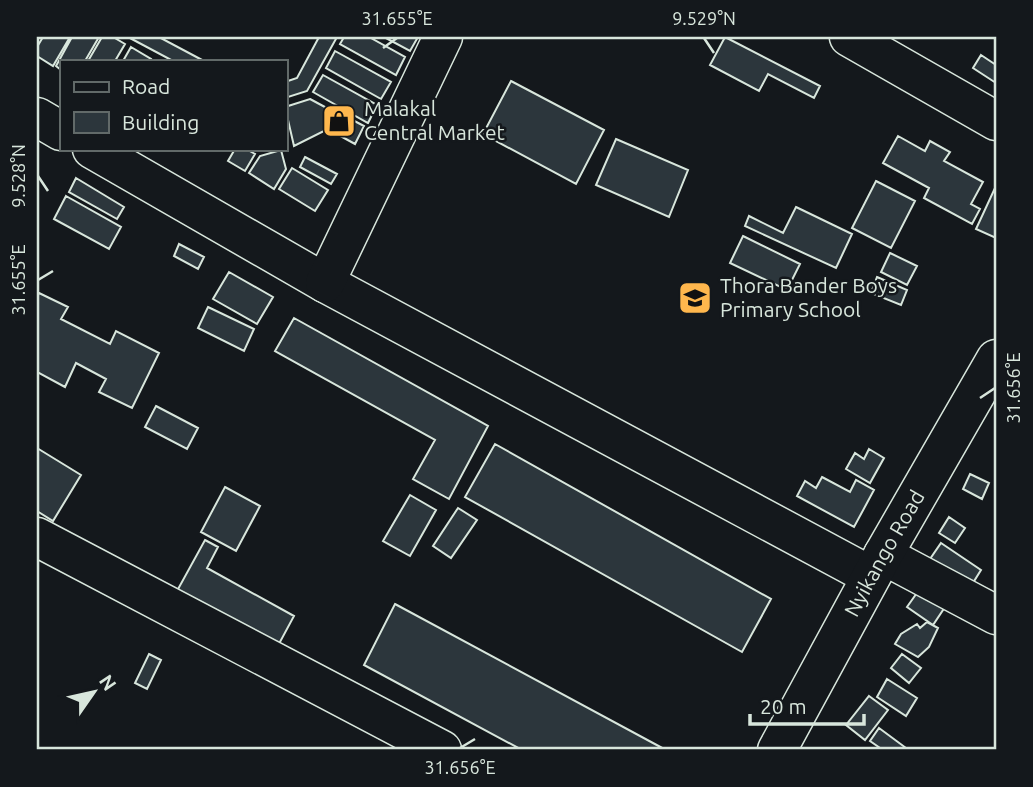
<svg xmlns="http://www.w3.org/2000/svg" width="1033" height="787" font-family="Ubuntu,sans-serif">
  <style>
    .building { fill: #2c363c; stroke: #d8e6dc; stroke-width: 2 }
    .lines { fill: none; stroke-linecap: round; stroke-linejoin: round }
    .minor-casing { stroke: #d8e6dc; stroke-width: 41 }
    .minor { stroke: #14181c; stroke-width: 38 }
    .ticks { fill: none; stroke: #d8e6dc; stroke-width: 2.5 }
    .labels { text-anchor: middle; stroke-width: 5; stroke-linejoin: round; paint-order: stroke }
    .poi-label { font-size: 21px; fill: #d8e6dc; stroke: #14181c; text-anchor: start }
    .street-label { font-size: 21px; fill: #d8e6dc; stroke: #14181c }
    .neatline { fill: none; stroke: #d8e6dc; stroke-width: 2.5 }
    .ticks-label { font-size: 18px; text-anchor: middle; fill: #d8e6dc }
  </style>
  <rect width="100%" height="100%" fill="#14181c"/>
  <path class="building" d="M 43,37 L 70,37 L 53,66 L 37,56 L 37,47 Z
    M 72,37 L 99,37 L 85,61 L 61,61 L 61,70 L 56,66 Z
    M 102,37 L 113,37 L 125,44 L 115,61 L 88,61 Z
    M 128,37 L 159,37 L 204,61 L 173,61 Z
    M 319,37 L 337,37 L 307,91 L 285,98 L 285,82 L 297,78 Z
    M 344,37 L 369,37 L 405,57 L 396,75 L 340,44 Z
    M 384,37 L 418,37 L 410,51 Z
    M 725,37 L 820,86 L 814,98 L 768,74 L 759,91 L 710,65 Z
    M 131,47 L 151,59 L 150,61 L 123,61 Z
    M 335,51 L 391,82 L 381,99 L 326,68 Z
    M 981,55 L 996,65 L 996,83 L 973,68 Z
    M 323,75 L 377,105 L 368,123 L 313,92 Z
    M 511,81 L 604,130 L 576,184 L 483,134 Z
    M 310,99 L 338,114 L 330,128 L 294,146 L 285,107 Z
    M 345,116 L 364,126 L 355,144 L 335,133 Z
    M 898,136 L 925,151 L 930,141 L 950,152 L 944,161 L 983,182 L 971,204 L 980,209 L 972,224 L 924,198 L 929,188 L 883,163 Z
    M 616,139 L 688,170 L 669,217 L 596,185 Z
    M 235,149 L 246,149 L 255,154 L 245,171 L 228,161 Z
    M 281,150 L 286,169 L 274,189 L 249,173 L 260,156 Z
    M 305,157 L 337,174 L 331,184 L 300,167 Z
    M 292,168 L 328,190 L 315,211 L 279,189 Z
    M 76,178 L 124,207 L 117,219 L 69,192 Z
    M 876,181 L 915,201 L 891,248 L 852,228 Z
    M 995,188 L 996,188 L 996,238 L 976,229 Z
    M 66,196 L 121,227 L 109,249 L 54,219 Z
    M 796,207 L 852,234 L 836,268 L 745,226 L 749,216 L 783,233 Z
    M 743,236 L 800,264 L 787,290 L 730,263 Z
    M 179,244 L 204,257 L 198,269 L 174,256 Z
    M 890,253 L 917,266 L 907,285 L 881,272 Z
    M 229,272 L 273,297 L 257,324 L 213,299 Z
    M 877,277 L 907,290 L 901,305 L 871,293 Z
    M 39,293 L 68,307 L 61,319 L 110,344 L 116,331 L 159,353 L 132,408 L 99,392 L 106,379 L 76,363 L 65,387 L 37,372 L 37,298 Z
    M 208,307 L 254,329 L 244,351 L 198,328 Z
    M 294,318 L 488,426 L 449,499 L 413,479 L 435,440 L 275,351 Z
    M 156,406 L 198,428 L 187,449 L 145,427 Z
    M 495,444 L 771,599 L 742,652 L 465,497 Z
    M 37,448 L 81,475 L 53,521 L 37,511 Z
    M 869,449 L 884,458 L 870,483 L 846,469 L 855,453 L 864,459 Z
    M 970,474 L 989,483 L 982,499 L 963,489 Z
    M 822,477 L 850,492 L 856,480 L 874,490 L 854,527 L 797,496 L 805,481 L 816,488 Z
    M 225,487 L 260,506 L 236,551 L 201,532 Z
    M 410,495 L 436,510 L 410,556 L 383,541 Z
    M 458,508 L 477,520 L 451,558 L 433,546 Z
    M 949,517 L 965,528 L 955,543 L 939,533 Z
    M 205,540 L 218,547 L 207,568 L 294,616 L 273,655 L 172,600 Z
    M 941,543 L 981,570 L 971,586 L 930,559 Z
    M 919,590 L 945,607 L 933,625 L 907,607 Z
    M 395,604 L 666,750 L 522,750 L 364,665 Z
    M 927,622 L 938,628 L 929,647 L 918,657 L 895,644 L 901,634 L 917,624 L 920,628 Z
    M 149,654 L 161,660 L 147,689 L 135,683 Z
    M 902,654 L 921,668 L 909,683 L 891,668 Z
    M 887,679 L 917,698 L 906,716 L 877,697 Z
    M 869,696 L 888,710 L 865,740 L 846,725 Z
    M 879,728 L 906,748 L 905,750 L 883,750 L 870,741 Z"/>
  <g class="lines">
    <defs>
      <g id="minor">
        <path d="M 849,37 L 996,121"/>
        <path d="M 37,117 L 61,131"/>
        <path d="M 92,149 L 325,283 L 871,576"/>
        <path d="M 325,283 L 443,37"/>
        <path d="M 37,537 L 442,750"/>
        <path d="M 883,555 L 996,615"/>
        <path id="s1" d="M 777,750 L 883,555 L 996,359"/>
      </g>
    </defs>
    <use href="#minor" class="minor-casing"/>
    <use href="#minor" class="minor"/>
  </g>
  <path class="ticks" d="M 704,38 L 714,53M 383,48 L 397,38M 38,176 L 48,191M 38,280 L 53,271M 980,398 L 995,388M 460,748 L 475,739"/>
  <defs>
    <symbol id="shop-square" viewBox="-11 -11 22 22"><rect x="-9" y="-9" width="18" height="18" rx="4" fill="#ffb74d" stroke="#14181c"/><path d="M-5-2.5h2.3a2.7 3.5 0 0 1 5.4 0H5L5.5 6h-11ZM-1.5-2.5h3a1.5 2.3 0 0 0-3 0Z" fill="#111"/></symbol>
    <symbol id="school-square" viewBox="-11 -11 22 22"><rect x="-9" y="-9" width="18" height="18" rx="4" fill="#ffb74d" stroke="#14181c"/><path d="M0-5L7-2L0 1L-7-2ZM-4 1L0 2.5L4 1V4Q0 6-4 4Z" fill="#111"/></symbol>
  </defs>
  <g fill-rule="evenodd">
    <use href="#shop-square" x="320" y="102" width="38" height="38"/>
    <use href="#school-square" x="676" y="279" width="38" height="38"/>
  </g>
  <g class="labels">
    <g class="poi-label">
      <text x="364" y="116">Malakal<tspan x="364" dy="24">Central Market</tspan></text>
      <text x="720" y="293">Thora Bander Boys<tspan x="720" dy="24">Primary School</tspan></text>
    </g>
    <g class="street-label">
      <text dy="7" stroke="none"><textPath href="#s1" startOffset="224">Nyikango Road</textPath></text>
    </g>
  </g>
  <rect width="1033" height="787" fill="none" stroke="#14181c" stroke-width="77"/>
  <rect x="60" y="60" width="228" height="91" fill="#14181c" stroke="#626a69" stroke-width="2"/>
  <rect x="74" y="82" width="35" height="10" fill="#14181c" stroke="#626a69" stroke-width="2"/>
  <text x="122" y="94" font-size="21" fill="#d8e6dc">Road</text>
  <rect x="74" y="112" width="35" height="21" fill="#2c363c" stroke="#626a69" stroke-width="2"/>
  <text x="122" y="130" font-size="21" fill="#d8e6dc">Building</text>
  <g transform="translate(94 692) rotate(56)" stroke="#14181c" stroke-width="5" paint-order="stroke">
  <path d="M0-5L12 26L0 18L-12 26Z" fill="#d8e6dc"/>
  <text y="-10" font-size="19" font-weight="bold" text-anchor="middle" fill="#d8e6dc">N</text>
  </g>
  <path d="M750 714v10h114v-10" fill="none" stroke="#d8e6dc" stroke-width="3.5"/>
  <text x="760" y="714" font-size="21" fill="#d8e6dc" stroke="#14181c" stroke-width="5" paint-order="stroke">20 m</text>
  <rect x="38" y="38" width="957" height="710" class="neatline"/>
  <g class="ticks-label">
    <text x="397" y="25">31.655°E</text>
    <text x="704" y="25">9.529°N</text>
    <text transform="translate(19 176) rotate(-90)" y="6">9.528°N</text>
    <text transform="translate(19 280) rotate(-90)" y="6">31.655°E</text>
    <text transform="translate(1014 388) rotate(-90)" y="6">31.656°E</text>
    <text x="460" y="774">31.656°E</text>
  </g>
</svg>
